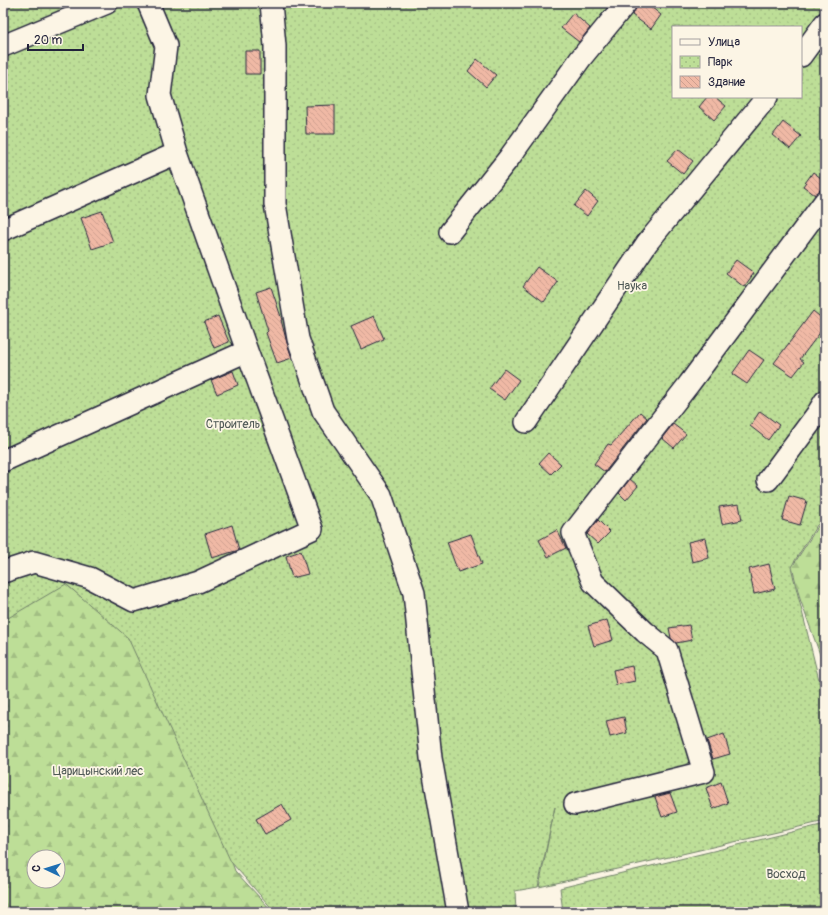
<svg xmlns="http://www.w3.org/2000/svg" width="828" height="915" font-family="Pangolin,sans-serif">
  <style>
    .forest { fill: url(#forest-firs); stroke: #708069; fill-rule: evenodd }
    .park { fill: url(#park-dots); stroke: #708069; fill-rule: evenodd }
    .building { fill: url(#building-back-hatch); stroke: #22223b }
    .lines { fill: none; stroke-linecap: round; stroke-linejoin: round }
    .minor-casing { stroke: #22223b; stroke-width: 24 }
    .minor { stroke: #fcf5e5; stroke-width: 21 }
    .labels { text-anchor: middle; stroke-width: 3.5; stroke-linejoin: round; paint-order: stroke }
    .park-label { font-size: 12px; fill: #505a57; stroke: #fcf5e5 }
  </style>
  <defs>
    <pattern id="forest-firs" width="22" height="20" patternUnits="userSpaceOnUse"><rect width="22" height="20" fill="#bdde97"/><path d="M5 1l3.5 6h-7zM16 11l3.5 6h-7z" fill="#a2be83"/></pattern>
    <pattern id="park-dots" width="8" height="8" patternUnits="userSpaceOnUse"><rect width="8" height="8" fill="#bdde97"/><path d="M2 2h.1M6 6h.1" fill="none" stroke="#a2be83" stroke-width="1.8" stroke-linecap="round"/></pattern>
    <pattern id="building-back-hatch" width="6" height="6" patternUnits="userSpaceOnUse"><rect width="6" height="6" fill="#f0b9a5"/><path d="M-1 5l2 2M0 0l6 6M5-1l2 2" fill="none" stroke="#ce9f8f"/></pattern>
  </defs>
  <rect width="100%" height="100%" fill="#fcf5e5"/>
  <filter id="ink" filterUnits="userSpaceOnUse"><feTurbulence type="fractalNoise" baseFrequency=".025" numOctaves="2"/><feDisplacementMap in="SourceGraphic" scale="8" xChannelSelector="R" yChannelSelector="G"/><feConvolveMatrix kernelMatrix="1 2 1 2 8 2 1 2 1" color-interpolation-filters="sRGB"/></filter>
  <g filter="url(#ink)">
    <path class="forest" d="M 825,523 L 825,673 L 822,660 L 800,599 L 792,567 L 818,526 Z
      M 59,579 L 122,629 L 180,717 L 235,871 L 273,912 L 3,912 L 3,615 ZM 34,857 L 58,857 L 58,881 L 34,881 Z"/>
    <path class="park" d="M 3,3 L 825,3 L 825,521 L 817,525 L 791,567 L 825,704 L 825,821 L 539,887 L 555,807 L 538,887 L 515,891 L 516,912 L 275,912 L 231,862 L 128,638 L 66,584 L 3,621 L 3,36 L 30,24 L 3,35 ZM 673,27 L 801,27 L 801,97 L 673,97 Z
      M 825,824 L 825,912 L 563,912 L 560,888 Z"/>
    <path class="building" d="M 638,3 L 646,3 L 661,15 L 651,29 L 632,15 L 635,10 Z
      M 573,13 L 590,28 L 579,42 L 561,28 Z
      M 245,51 L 260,51 L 260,74 L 245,74 Z
      M 477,59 L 496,75 L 486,87 L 468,71 Z
      M 707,97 L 715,97 L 726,106 L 714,120 L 699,107 Z
      M 335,105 L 335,134 L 306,134 L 305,106 Z
      M 783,122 L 801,136 L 790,149 L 773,135 Z
      M 678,149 L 693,161 L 683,174 L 667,161 Z
      M 813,172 L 825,181 L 825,189 L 820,190 L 815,195 L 803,186 Z
      M 586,191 L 598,201 L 587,216 L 574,206 Z
      M 102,211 L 113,242 L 92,249 L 81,218 Z
      M 736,260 L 754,273 L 744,287 L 726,273 Z
      M 537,267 L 558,282 L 544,302 L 523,286 Z
      M 271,287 L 282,320 L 281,320 L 287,343 L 292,358 L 277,363 L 266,333 L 268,331 L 256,292 Z
      M 813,311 L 825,321 L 825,326 L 800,359 L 804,362 L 793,376 L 774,363 Z
      M 218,316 L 229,342 L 214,348 L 204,322 Z
      M 374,316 L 384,339 L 361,349 L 351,326 Z
      M 749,350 L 764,360 L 747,384 L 732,374 Z
      M 504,369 L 519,380 L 505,400 L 489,389 Z
      M 233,371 L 238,385 L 217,394 L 211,380 Z
      M 760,411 L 779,425 L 768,440 L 750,426 Z
      M 640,412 L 647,418 L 605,472 L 594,464 L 608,444 L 611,445 Z
      M 673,424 L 686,434 L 674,448 L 662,438 Z
      M 548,453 L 561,464 L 551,474 L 539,463 Z
      M 630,479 L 638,486 L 626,500 L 619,493 Z
      M 789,496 L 807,501 L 800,525 L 782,520 Z
      M 739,504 L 742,520 L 722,524 L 719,507 Z
      M 598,520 L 610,532 L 598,544 L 587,534 Z
      M 232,525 L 239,550 L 212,558 L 205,534 Z
      M 557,530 L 566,548 L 548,557 L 539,540 Z
      M 471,534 L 482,564 L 458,572 L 447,542 Z
      M 705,538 L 709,558 L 692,562 L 688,542 Z
      M 301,551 L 308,574 L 292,578 L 286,556 Z
      M 769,564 L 775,589 L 754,594 L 749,569 Z
      M 607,620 L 613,640 L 594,646 L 588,626 Z
      M 689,625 L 692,640 L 676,643 L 671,638 L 669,628 Z
      M 632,666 L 635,681 L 616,685 L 613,670 Z
      M 624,717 L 627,733 L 610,737 L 606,721 Z
      M 724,734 L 730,754 L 713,759 L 707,740 Z
      M 721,782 L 728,803 L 713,809 L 706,788 Z
      M 670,793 L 677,812 L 662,817 L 655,797 Z
      M 282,804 L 291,820 L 265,834 L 256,819 Z"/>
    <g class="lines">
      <defs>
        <path id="minor" d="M 271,3 L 275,46 L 275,204 L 298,339 L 323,411 L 381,495 L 414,593 L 431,758 L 458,912
          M 3,46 L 107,3
          M 801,56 L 825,23
          M 3,230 L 177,153
          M 450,232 L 509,158 L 581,58 L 626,3
          M 526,422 L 647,243 L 767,97
          M 3,461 L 247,351
          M 768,480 L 817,414 L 825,401
          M 3,572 L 34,562 L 90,578 L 134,601 L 198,582 L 312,529 L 247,351 L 177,153 L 160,95 L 166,46 L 148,3
          M 575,804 L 704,772 L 667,650 L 645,632 L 593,582 L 573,533 L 689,384 L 825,201"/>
      </defs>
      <use href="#minor" class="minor-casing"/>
      <use href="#minor" class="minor"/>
    </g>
  </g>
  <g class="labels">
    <g class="park-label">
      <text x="632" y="290">Наука</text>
      <text x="233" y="428">Строитель</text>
      <text x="98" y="775">Царицынский лес</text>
      <text x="786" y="878">Восход</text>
    </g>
  </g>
  <rect width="828" height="915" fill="none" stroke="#fcf5e5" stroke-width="16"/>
  <rect x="8" y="8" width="812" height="899" fill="none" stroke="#22223b" stroke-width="1.5" filter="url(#ink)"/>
  <rect x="672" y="26" width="130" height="72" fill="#fcf5e5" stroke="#a5a1a1"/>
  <rect x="680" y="39" width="20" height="6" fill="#fcf5e5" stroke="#a5a1a1"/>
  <text x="708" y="46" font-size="12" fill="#22223b">Улица</text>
  <rect x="680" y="56" width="20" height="12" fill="url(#park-dots)" stroke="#a5a1a1"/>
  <text x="708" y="66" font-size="12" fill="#22223b">Парк</text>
  <rect x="680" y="76" width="20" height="12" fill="url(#building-back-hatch)" stroke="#a5a1a1"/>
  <text x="708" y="86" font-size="12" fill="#22223b">Здание</text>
  <g transform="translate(46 869) rotate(274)"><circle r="19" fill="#fcf5e5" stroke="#a5a1a1"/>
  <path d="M0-3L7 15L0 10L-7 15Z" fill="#1f6fb2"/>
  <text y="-6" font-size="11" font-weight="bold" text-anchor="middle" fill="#22223b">С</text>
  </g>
  <path d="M28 44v6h55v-6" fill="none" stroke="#22223b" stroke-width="2"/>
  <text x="34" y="44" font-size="12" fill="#22223b" stroke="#fcf5e5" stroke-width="3" paint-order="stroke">20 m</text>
</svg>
